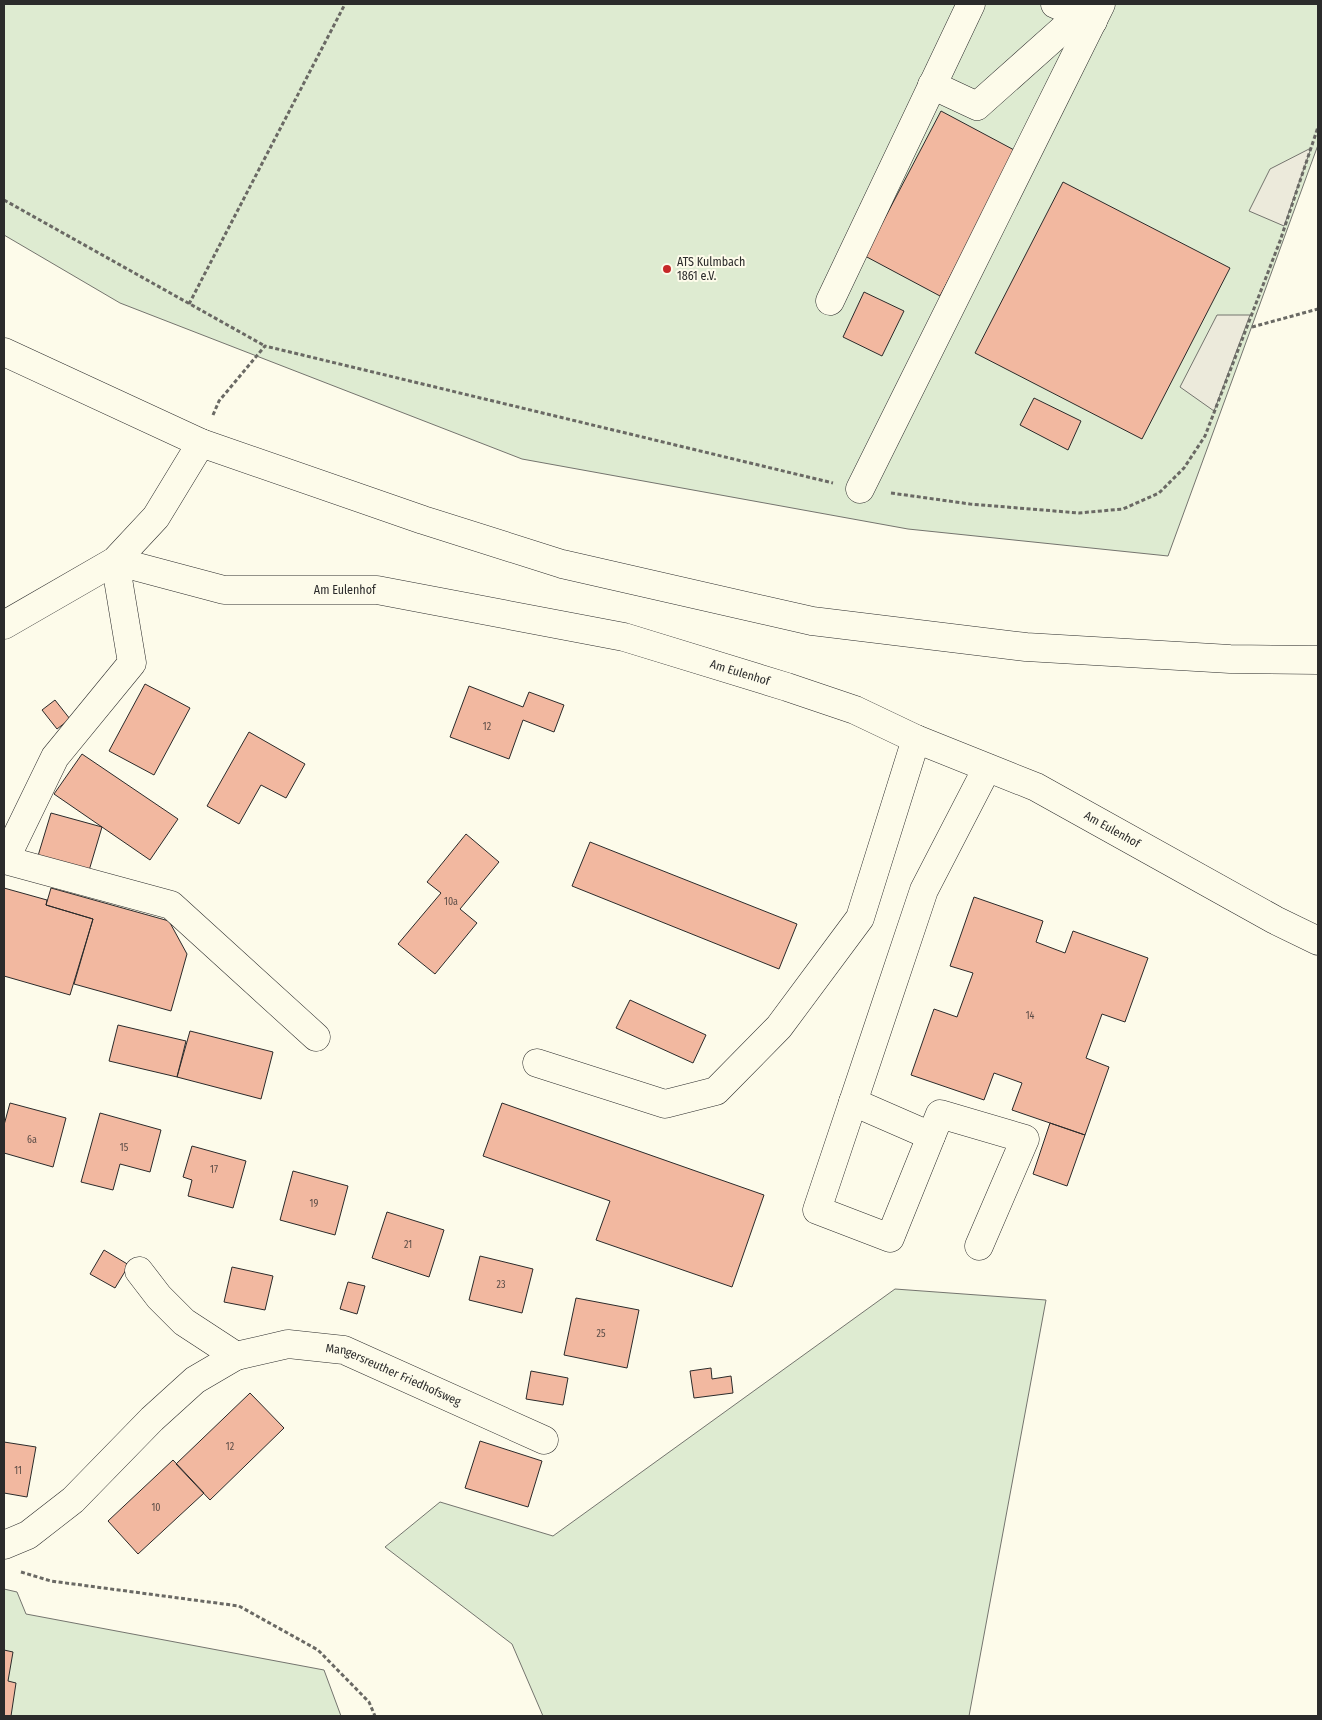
<svg xmlns="http://www.w3.org/2000/svg" width="1322" height="1720" font-family="'Fira Sans Condensed',sans-serif">
  <style>
    .green { fill: #deebd1; stroke: #74746e }
    .parking { fill: #eceadb; stroke: #74746e }
    .building { fill: #f2b8a0; stroke: #2b2b2b }
    .lines { fill: none; stroke-linecap: round; stroke-linejoin: round }
    .minor-casing { stroke: #2b2b2b; stroke-width: 29 }
    .major-casing { stroke: #2b2b2b; stroke-width: 29 }
    .path { stroke: #6a6964; stroke-width: 3; stroke-dasharray: 4 2.5; stroke-linecap: butt }
    .minor { stroke: #fdfbea; stroke-width: 28 }
    .major { stroke: #fdfbea; stroke-width: 28 }
    .poi-dot { fill: #c62828; stroke: #fdfbea; stroke-width: 2 }
    .labels { text-anchor: middle; stroke-width: 4; stroke-linejoin: round; paint-order: stroke }
    .number-label { font-size: 10px; fill: #5d4e48 }
    .poi-label { font-size: 12px; fill: #2b2b2b; stroke: #fdfbea; text-anchor: start }
    .street-label { font-size: 12px; fill: #2b2b2b; stroke: #fdfbea }
  </style>
  <rect width="100%" height="100%" fill="#fdfbea"/>
  <path class="green" d="M 4,4 L 1318,4 L 1318,145 L 1168,556 L 908,529 L 522,459 L 120,303 L 4,235 Z
    M 895,1289 L 1046,1300 L 969,1716 L 543,1716 L 512,1644 L 385,1547 L 440,1502 L 553,1536 Z
    M 4,1589 L 17,1592 L 26,1614 L 324,1670 L 341,1716 L 4,1716 Z"/>
  <path class="parking" d="M 1311,148 L 1284,226 L 1249,211 L 1270,169 Z
    M 1217,315 L 1250,315 L 1214,411 L 1180,387 Z"/>
  <path class="building" d="M 941,111 L 1016,151 L 940,296 L 865,256 Z
    M 1063,182 L 1230,268 L 1142,439 L 975,353 Z
    M 864,292 L 904,311 L 882,356 L 843,337 Z
    M 1034,398 L 1081,421 L 1068,450 L 1020,425 Z
    M 145,684 L 190,708 L 154,775 L 109,751 Z
    M 469,686 L 523,707 L 529,692 L 564,705 L 554,732 L 523,720 L 509,759 L 450,737 Z
    M 55,700 L 70,719 L 57,729 L 42,710 Z
    M 249,732 L 305,764 L 286,798 L 261,785 L 239,824 L 207,806 Z
    M 82,754 L 178,819 L 150,860 L 54,794 Z
    M 51,813 L 102,827 L 85,884 L 34,869 Z
    M 466,834 L 499,862 L 460,909 L 477,923 L 435,974 L 398,944 L 441,893 L 427,882 Z
    M 590,842 L 797,924 L 779,969 L 572,886 Z
    M 4,888 L 47,900 L 46,905 L 93,919 L 70,995 L 4,976 Z
    M 51,888 L 169,921 L 187,954 L 171,1011 L 74,984 L 93,919 L 46,905 Z
    M 974,897 L 1043,921 L 1036,942 L 1065,953 L 1073,931 L 1148,958 L 1125,1022 L 1102,1014 L 1086,1058 L 1109,1067 L 1085,1135 L 1012,1110 L 1022,1083 L 994,1073 L 984,1100 L 911,1075 L 934,1009 L 957,1017 L 973,973 L 950,966 Z
    M 630,1000 L 706,1035 L 693,1063 L 616,1028 Z
    M 118,1025 L 186,1041 L 177,1077 L 109,1061 Z
    M 190,1031 L 273,1052 L 261,1099 L 177,1077 Z
    M 10,1103 L 66,1118 L 53,1167 L 4,1153 L 4,1125 Z
    M 502,1103 L 764,1195 L 732,1287 L 596,1240 L 610,1201 L 483,1156 Z
    M 100,1113 L 161,1130 L 150,1172 L 120,1164 L 113,1190 L 81,1182 Z
    M 1050,1123 L 1085,1135 L 1067,1186 L 1033,1174 Z
    M 192,1146 L 246,1161 L 233,1208 L 188,1196 L 192,1180 L 183,1177 Z
    M 293,1171 L 348,1186 L 335,1235 L 280,1220 Z
    M 387,1212 L 444,1230 L 429,1277 L 372,1258 Z
    M 104,1250 L 129,1265 L 115,1288 L 90,1274 Z
    M 480,1256 L 533,1269 L 522,1313 L 469,1300 Z
    M 232,1267 L 273,1276 L 265,1310 L 224,1302 Z
    M 348,1282 L 365,1286 L 357,1314 L 340,1309 Z
    M 576,1298 L 639,1310 L 627,1368 L 564,1355 Z
    M 711,1368 L 712,1379 L 731,1376 L 733,1393 L 694,1398 L 690,1371 Z
    M 531,1371 L 568,1378 L 563,1405 L 526,1399 Z
    M 250,1393 L 284,1428 L 210,1500 L 176,1464 Z
    M 480,1441 L 542,1461 L 528,1507 L 465,1488 Z
    M 4,1442 L 36,1447 L 27,1497 L 4,1493 Z
    M 173,1460 L 204,1493 L 138,1554 L 108,1521 Z
    M 4,1650 L 13,1652 L 8,1681 L 16,1683 L 11,1716 L 4,1716 Z"/>
  <g class="lines">
    <defs>
      <g id="minor">
        <path d="M 1055,4 L 1093,21"/>
        <path d="M 932,85 L 977,106 L 1079,15"/>
        <path d="M 830,301 L 971,4"/>
        <path d="M 860,489 L 1101,4"/>
        <path d="M 4,625 L 115,561 L 156,517 L 201,443"/>
        <path id="s1" d="M 316,1037 L 171,905 L 5,860 L 55,757 L 132,663 L 115,561 L 224,590 L 377,590 L 624,637 L 787,687 L 855,710 L 916,739 L 1036,787 L 1275,920 L 1318,941"/>
        <path d="M 537,1063 L 665,1104 L 716,1091 L 779,1027 L 860,918 L 916,739"/>
        <path d="M 853,1102 L 931,1136"/>
        <path d="M 979,1246 L 1025,1139 L 940,1114 L 890,1238 L 817,1210 L 924,890 L 987,768"/>
        <path d="M 139,1271 L 159,1297 L 184,1322 L 236,1356"/>
        <path id="s2" d="M 4,1545 L 28,1535 L 73,1500 L 152,1419 L 195,1380 L 236,1356 L 288,1344 L 344,1350 L 544,1440"/>
      </g>
      <path id="major" d="M 4,352 L 201,443 L 423,520 L 562,564 L 812,621 L 1026,647 L 1230,659 L 1318,660"/>
    </defs>
    <use href="#minor" class="minor-casing"/>
    <use href="#major" class="major-casing"/>
    <path class="path" d="M 4,200 L 265,346
      M 189,304 L 345,4
      M 1252,327 L 1318,309
      M 213,415 L 219,401 L 265,346 L 833,483
      M 891,493 L 970,504 L 1079,513 L 1123,509 L 1159,493 L 1184,468 L 1205,436 L 1280,241 L 1318,127
      M 21,1572 L 51,1581 L 239,1606 L 318,1650 L 369,1702 L 375,1716"/>
    <use href="#minor" class="minor"/>
    <use href="#major" class="major"/>
  </g>
  <circle class="poi-dot" cx="667" cy="269" r="5"/>
  <g class="labels">
    <g class="number-label">
      <text x="487" y="730">12</text>
      <text x="451" y="905">10a</text>
      <text x="1030" y="1019">14</text>
      <text x="32" y="1143">6a</text>
      <text x="124" y="1151">15</text>
      <text x="214" y="1173">17</text>
      <text x="314" y="1207">19</text>
      <text x="408" y="1248">21</text>
      <text x="501" y="1288">23</text>
      <text x="601" y="1337">25</text>
      <text x="230" y="1450">12</text>
      <text x="18" y="1474">11</text>
      <text x="156" y="1511">10</text>
    </g>
    <g class="poi-label">
      <text x="677" y="266">ATS Kulmbach<tspan x="677" dy="14">1861 e.V.</tspan></text>
    </g>
    <g class="street-label">
      <text dy="4" stroke="none"><textPath href="#s1" startOffset="941">Am Eulenhof</textPath></text>
      <text dy="4" stroke="none"><textPath href="#s1" startOffset="1346">Am Eulenhof</textPath></text>
      <text dy="4" stroke="none"><textPath href="#s1" startOffset="1751">Am Eulenhof</textPath></text>
      <text dy="4" stroke="none"><textPath href="#s2" startOffset="466">Mangersreuther Friedhofsweg</textPath></text>
    </g>
  </g>
  <rect width="1322" height="1720" fill="none" stroke="#2b2b2b" stroke-width="10"/>
</svg>
